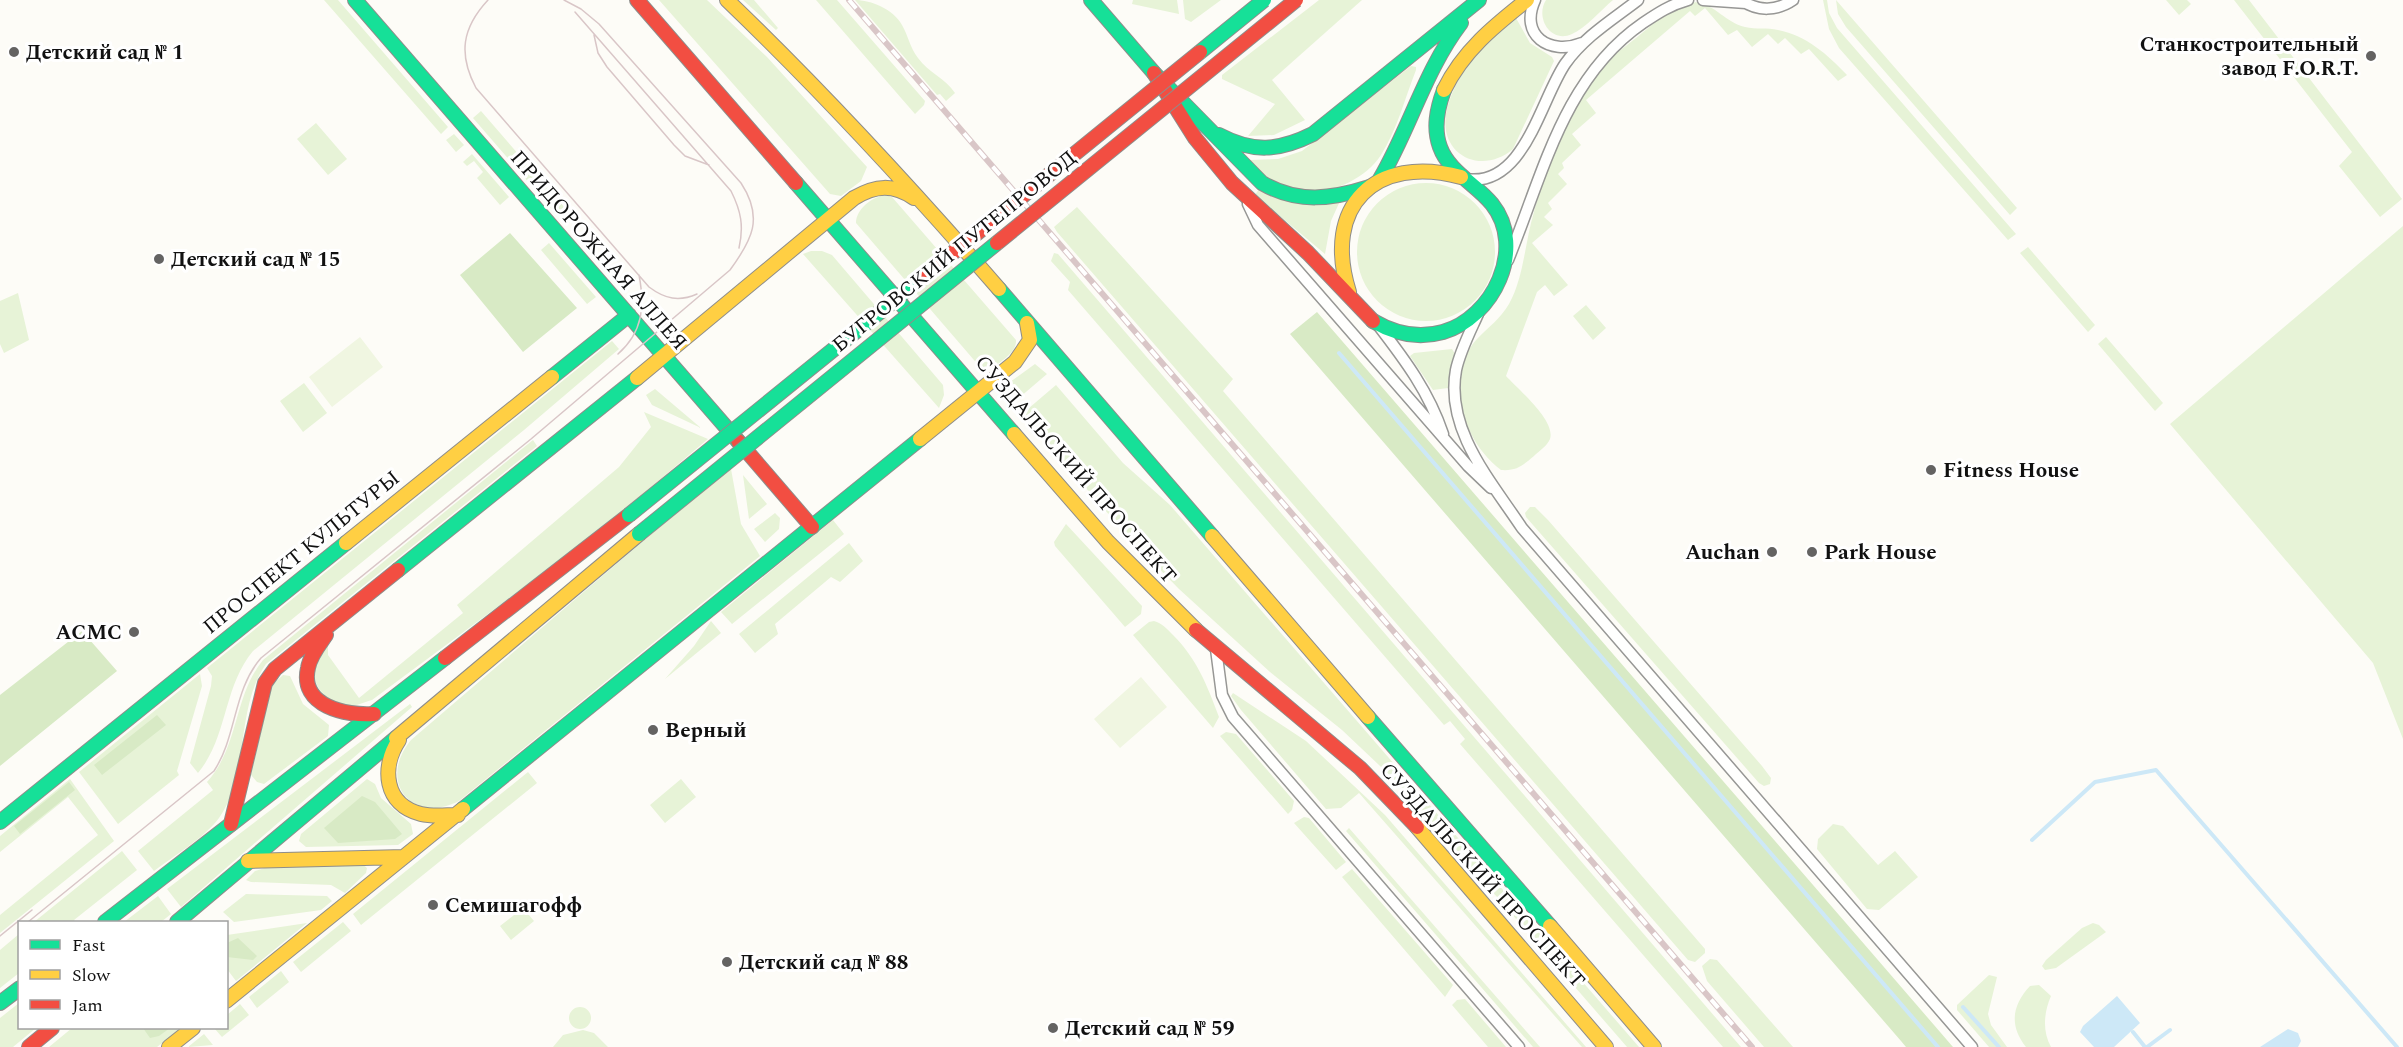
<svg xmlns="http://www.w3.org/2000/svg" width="2403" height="1047" font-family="Spectral,serif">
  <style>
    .green { fill: #e7f3d7 }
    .forest { fill: #d8eac5 }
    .pitch { fill: #f0f6e1 }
    .water { fill: #cde8f7 }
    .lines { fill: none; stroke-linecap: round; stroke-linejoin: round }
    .stream { stroke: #cde8f7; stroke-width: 4 }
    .street-casing { stroke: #979795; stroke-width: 13 }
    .fast-casing { stroke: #8e8d8b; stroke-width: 16 }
    .slow-casing { stroke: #8e8d8b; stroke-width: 16 }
    .jam-casing { stroke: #8e8d8b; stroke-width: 16 }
    .street { stroke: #fffffe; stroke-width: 10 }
    .fast { stroke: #16e098; stroke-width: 14 }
    .slow { stroke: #ffcf43; stroke-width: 14 }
    .jam { stroke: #f24e42; stroke-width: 14 }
    .tram { stroke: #d9c6c7; stroke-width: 1.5 }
    .rail-casing { stroke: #d9c6c7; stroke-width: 6 }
    .rail { stroke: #fff; stroke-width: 4; stroke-dasharray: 11; stroke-linecap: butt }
    .fast-bridge-casing { stroke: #8e8d8b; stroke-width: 16; stroke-linecap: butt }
    .jam-bridge-casing { stroke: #8e8d8b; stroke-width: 16; stroke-linecap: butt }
    .fast-bridge { stroke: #16e098; stroke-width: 14 }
    .jam-bridge { stroke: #f24e42; stroke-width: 14 }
    .poi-dot { fill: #646362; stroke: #fff; stroke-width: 2 }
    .labels { text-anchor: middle; stroke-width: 6; stroke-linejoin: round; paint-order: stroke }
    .poi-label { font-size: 21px; font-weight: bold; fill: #111; stroke: #fff; text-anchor: start }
    .street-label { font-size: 21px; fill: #111; stroke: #fff }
  </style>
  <rect width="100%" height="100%" fill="#fdfcf7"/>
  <path class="green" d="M 324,0 L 338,0 L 448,127 L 441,134 Z
    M 659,0 L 707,0 L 767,57 L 867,167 L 861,181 L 841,196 L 830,194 Z
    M 743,0 L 754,0 L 778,28 L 776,30 Z
    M 816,0 L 837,0 L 925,101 L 924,105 L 915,114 Z
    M 855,0 C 871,0 893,9 902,25 C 908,35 910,48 918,58 C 929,73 945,78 955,93 L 946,101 L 940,94 L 937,95 Z
    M 1133,0 L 1177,0 L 1179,14 L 1132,4 Z
    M 1183,0 L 1221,0 L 1191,22 L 1185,19 Z
    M 1319,0 L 1362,0 L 1272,80 L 1305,120 L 1274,135 L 1248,136 L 1275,104 L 1222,79 L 1222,75 Z
    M 1546,0 L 1613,0 C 1601,10 1586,28 1572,34 C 1550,44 1535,17 1546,0 Z
    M 1823,0 L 1827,0 L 1829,13 L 1837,28 L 2016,234 L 2008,240 L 1839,48 L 1829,29 Z
    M 1836,0 L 2017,208 L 2010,215 L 1846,27 L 1838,14 Z
    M 2166,0 L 2187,0 L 2191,4 L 2179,15 Z
    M 2234,0 L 2249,0 L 2402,199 L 2380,217 L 2339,166 L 2352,152 Z
    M 1696,2 C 1717,6 1725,22 1745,27 C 1756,30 1767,27 1778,30 C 1807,36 1827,54 1847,75 L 1838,81 L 1809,49 L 1801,54 L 1785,38 L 1778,44 L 1768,34 L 1752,47 L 1737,30 L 1728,35 L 1705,8 L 1695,16 L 1690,11 L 1586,100 L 1596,113 L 1572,134 L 1581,145 L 1562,163 L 1564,168 L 1558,174 L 1567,184 L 1548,203 L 1552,209 L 1544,217 L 1553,225 L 1532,243 L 1568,285 L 1554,296 L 1545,285 L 1537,292 L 1506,376 C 1519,390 1556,421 1550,439 C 1547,446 1539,451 1534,456 C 1522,466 1517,471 1501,470 C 1473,448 1457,414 1461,378 C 1465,335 1491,334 1509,304 C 1524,277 1525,241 1534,212 C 1545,174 1573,95 1600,68 C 1613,55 1629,44 1642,33 C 1663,16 1670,8 1696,2 Z
    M 1516,18 L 1530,43 L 1552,57 L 1554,61 L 1513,149 C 1480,177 1436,153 1447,109 C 1457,69 1486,43 1516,18 Z
    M 1411,66 L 1416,67 L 1416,70 C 1405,98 1397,130 1381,155 C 1362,184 1319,199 1286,189 C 1272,184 1260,172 1248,163 L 1250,160 L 1278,159 L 1302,151 Z
    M 481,111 L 565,208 L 557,215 L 473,118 Z
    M 316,123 L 347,159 L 328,175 L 297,139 Z
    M 454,134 L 464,145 L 456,152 L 446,140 Z
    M 472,154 L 509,197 L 500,205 L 477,178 L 483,172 L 474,161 L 467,166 L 463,162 Z
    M1357 252a69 69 0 1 1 138 0a69 69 0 1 1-138 0Z
    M 1259,189 L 1340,201 L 1331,221 L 1325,254 L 1255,195 Z
    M 885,195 L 892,197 L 1016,340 C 1017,353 1000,362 991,369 L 980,367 L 856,223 C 856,209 872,197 885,195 Z
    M 1077,207 L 1233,379 L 1223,391 L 1705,949 L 1705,953 L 1695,962 L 1688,960 L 1057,232 L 1054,227 Z
    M 2403,226 L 2403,739 L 2373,663 L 2170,424 Z
    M 549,243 L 596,297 L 587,304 L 541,250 Z
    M 2028,247 L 2095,325 L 2088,332 L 2020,253 Z
    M 811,251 L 822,251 L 832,255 L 943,385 L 944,395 L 939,408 L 803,254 Z
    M 1054,253 L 1058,254 L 1741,1047 L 1723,1047 L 1460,744 L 1465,739 L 1450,721 L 1444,725 L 1068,290 L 1070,282 L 1051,261 Z
    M 18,293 L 29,340 L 4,353 L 0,344 L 0,301 Z
    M 1586,305 L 1606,328 L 1593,340 L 1573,316 Z
    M 2106,337 L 2163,403 L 2155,411 L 2098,344 Z
    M 612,341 L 619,349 L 524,430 L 253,651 C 223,687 228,737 198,773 L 190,763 L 211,686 L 212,676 L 207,668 Z
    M 1452,349 L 1455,354 L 1448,388 L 1433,390 L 1410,356 L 1414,353 Z
    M 1035,364 L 1047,374 L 1013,403 L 1005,395 L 1006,385 Z
    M 304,383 L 327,413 L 303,432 L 280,401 Z
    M 1056,385 L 1123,463 L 1170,505 L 1639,1047 L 1627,1047 L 1398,783 L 1342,730 L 1270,672 L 1179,589 L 1130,539 L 1022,414 Z
    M 655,389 L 701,428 L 652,405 L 646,395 Z
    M 644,412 L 708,439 L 594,535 L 372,700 C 365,702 356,706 349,706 C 340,706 333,702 327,697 C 303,678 318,653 334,635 L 328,646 L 328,655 L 359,698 L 463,613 L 457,605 L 619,467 L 651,427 Z
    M 533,440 L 537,446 L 266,664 C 235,708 250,774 219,818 C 203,839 175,855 154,871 L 138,851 L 213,790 L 207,782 C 240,745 233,697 263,660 Z
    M 731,469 L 741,524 L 760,556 L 459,801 C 411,825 377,781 411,740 L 649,536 Z
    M 743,475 L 767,504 L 749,519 Z
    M 1530,507 L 1535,507 L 1548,520 L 1762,766 L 1771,778 L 1770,784 L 1764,786 L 1759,783 L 1526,517 L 1525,513 Z
    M 775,513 L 780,518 L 779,529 L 765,542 L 754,529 Z
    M 833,520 L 844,534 L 732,624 L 721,612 Z
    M 1066,524 L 1142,606 L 1141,614 L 1125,627 L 1055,546 L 1054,542 Z
    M 849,543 L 863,561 L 840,582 L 831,577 L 775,624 L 778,634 L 755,653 L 739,634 Z
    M 711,621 L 721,633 L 665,679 L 694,646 Z
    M 1154,621 C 1162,623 1167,629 1173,635 C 1197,659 1207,685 1219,717 L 1213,728 L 1133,635 L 1149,622 Z
    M 200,674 L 202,686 L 177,771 L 179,775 L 118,824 L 79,772 Z
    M 283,675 L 290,676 L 303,704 L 329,725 L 328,736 L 264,784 L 257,782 L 251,775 L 272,685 Z
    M 1233,693 L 1306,741 L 1385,815 L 1586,1047 L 1582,1047 L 1359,793 L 1341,808 L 1326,809 L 1241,710 L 1231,696 Z
    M 410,704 L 412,707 L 181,907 L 167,889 Z
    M 1226,732 L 1236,734 L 1294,801 L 1292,810 L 1288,814 L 1220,736 Z
    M 528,772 L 537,783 L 361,925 L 353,914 Z
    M 70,779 L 114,841 L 0,933 L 0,915 L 98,835 L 68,797 L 0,852 L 0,836 Z
    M 367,779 L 375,784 L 381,798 L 411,824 L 413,834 L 398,845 L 306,847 L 299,841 L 301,834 Z
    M 681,779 L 696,797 L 665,823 L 650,805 Z
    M 1304,817 L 1309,818 L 1346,862 L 1336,870 L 1294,823 Z
    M 1833,824 L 1843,826 L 1878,865 L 1895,851 L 1918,877 L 1879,910 L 1867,909 L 1817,849 L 1818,839 Z
    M 1349,828 L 1540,1047 L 1533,1047 L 1346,831 Z
    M 122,851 L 137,870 L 74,920 L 75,922 L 34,922 Z
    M 361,863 L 367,868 L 366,873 L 345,893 L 331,885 L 251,882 L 246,880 L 255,871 L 265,868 Z
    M 1352,869 L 1453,985 L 1445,997 L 1342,877 Z
    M 246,894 L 327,896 L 332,901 L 321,910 L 234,922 L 223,912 Z
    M 158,896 L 171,914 L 161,922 L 124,922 Z
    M 523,908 L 534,921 L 511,940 L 500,926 Z
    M 343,922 L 351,931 L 301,972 L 293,962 Z
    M 307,923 L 236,981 L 227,969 L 227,935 Z
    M 2093,923 L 2099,925 L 2106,932 L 2056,968 L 2045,970 L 2042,966 L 2046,960 L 2082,928 Z
    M 19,934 L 19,973 L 0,988 L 0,950 Z
    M 1710,959 L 1717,960 L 1793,1047 L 1764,1047 L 1707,981 L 1702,966 Z
    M 281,971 L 289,982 L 257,1008 L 249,997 Z
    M 1989,975 L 1997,977 L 1988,1014 L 1991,1025 L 2007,1047 L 1989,1047 L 1957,1010 L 1957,1005 Z
    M 2039,985 L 2051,996 C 2044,1012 2042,1031 2051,1047 L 2026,1047 C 2009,1026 2012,1005 2030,986 Z
    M 1465,999 L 1506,1047 L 1488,1047 L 1452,1005 L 1457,1000 Z
    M 19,1003 L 20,1028 L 36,1028 L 13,1047 L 0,1047 L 0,1018 Z
    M 240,1004 L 249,1015 L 222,1037 L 214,1028 L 226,1028 L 227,1015 Z
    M569 1018a11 11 0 1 1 22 0a11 11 0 1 1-22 0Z
    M 72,1028 L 181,1028 L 157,1047 L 49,1047 Z
    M 583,1030 L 594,1033 L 608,1047 L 553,1047 L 563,1035 Z
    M 204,1034 L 213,1045 L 188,1047 Z"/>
  <path class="forest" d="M 510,233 L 577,308 L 523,352 L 460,275 Z
    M 1317,312 L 1871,952 L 1953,1047 L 1906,1047 L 1901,1041 L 1290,334 Z
    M 82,631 L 117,671 L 0,766 L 0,695 Z
    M 157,715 L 166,725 L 102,775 L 94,765 Z
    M 69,782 L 75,790 L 20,834 L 14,826 Z
    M 362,796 L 375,802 L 402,834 L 395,839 L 338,843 L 324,828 Z
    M 238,938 L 257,956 L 253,960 L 227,957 L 227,943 Z
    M 143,1028 L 170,1028 L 159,1036 L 150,1038 Z"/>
  <path class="pitch" d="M 360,337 L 383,367 L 332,407 L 309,377 Z
    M 1141,677 L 1167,707 L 1120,748 L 1094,719 Z"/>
  <path class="water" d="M 2117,996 L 2140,1023 L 2114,1047 L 2094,1047 L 2080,1032 L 2083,1026 Z
    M 2288,1029 L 2298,1033 L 2301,1041 L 2298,1047 L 2260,1047 Z"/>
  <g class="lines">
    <path class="stream" d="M 1339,353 L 1938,1047
      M 2032,840 L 2095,782 L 2156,770 L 2397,1047
      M 1963,1007 L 1999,1047
      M 2133,1032 L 2145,1047
      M 2147,1047 L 2170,1030"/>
    <defs>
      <path id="street" d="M 1535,0 C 1519,35 1549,56 1582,43
        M 1703,0 L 1746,3
        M 1741,0 C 1758,12 1777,11 1793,0
        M 1466,179 C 1524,188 1540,101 1565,64 C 1584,37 1612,20 1638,0
        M 1248,204 L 1258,225 L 1468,466 L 1491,488
        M 1508,260 C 1543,175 1563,78 1643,23 C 1658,13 1670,5 1688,0
        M 1478,314 C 1470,332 1460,351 1456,370 C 1445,430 1491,481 1522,528 L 1972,1047
        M 1378,325 C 1405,360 1429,392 1443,434
        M 1216,649 L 1222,695 L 1233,717 L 1519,1047"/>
      <path id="fast" d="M 355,0 L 738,441
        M 1091,0 L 1154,73 L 1262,183 C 1298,204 1332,199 1370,187
        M 1219,135 C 1253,153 1279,151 1313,134 L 1479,0
        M 1380,179 C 1410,128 1425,70 1461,23
        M 796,183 L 1014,434
        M 999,289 L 1212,536
        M 1373,321 C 1395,334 1418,339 1443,332 C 1493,318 1527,248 1492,204 C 1476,184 1449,172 1440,147 C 1433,128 1437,109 1444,90
        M 552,377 L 629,315
        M 398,570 L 637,378
        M 1368,717 L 1550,926
        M 463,809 L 920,439
        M 0,822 L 346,543
        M 105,922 L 445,658
        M 177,922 L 396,738
        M 0,1003 L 20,988"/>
      <path id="slow" d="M 727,0 C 823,92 912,189 999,289
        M 1444,90 C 1463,51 1494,26 1527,0
        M 1349,292 C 1322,206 1375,154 1461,177
        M 637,378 L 854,198 C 876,185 893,184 914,198
        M 1014,434 L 1108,542 L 1196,630
        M 920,439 L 1015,362 L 1030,340 L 1027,323
        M 1212,536 L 1368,717
        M 346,543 L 552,377
        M 396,738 L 639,534
        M 399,740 C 381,767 384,805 421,814 C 433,817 446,815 458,815
        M 1417,827 L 1606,1047
        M 248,861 L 404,857
        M 1550,926 L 1654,1047
        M 226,1001 L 463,809
        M 169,1047 L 193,1028"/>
      <path id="jam" d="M 637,0 L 796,183
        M 1154,73 L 1195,138 L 1232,183 L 1308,253 L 1373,321
        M 738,441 L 812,527
        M 1196,630 L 1360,768 L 1417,827
        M 326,635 C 319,645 310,656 308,668 C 299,706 346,716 374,714
        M 445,658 L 629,515
        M 231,824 L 265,683 L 275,669 L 398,570
        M 29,1047 L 52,1028"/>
    </defs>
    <use href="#street" class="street-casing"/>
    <use href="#fast" class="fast-casing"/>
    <use href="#slow" class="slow-casing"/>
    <use href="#jam" class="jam-casing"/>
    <use href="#street" class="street"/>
    <use href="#fast" class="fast"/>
    <use href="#slow" class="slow"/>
    <use href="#jam" class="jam"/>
    <path class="tram" d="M 488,0 C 462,28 458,54 476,88 L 649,287 C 665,299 679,302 697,294
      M 575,12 L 731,191 C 741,211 744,226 739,248
      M 594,35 L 598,53 L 607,67 L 674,145 L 685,156 L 709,165
      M 618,354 C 643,332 645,306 639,275
      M 28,922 L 214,771 C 237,736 233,690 261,658 L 531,439 L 730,270 C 752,240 764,218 741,183 L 599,24 L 581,9 L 564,0
      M 0,936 L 32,910"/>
    <defs>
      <path id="rail" d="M 849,0 L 1752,1047"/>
    </defs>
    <use href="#rail" class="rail-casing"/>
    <use href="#rail" class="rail"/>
    <defs>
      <path id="fast-bridge" d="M 1200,52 L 1264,0
        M 629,515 L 923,277
        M 639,534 L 997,243"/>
      <path id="jam-bridge" d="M 997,243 L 1296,0
        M 923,277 L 1200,52"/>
    </defs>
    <use href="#fast-bridge" class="fast-bridge-casing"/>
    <use href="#jam-bridge" class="jam-bridge-casing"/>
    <use href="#fast-bridge" class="fast-bridge"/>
    <use href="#jam-bridge" class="jam-bridge"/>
  </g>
  <g class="poi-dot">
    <circle cx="14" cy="52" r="6"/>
    <circle cx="2371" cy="56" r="6"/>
    <circle cx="159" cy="259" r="6"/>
    <circle cx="1931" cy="470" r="6"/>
    <circle cx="1772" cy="552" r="6"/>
    <circle cx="1812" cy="552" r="6"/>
    <circle cx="134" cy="632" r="6"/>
    <circle cx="653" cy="730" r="6"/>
    <circle cx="433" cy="905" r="6"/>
    <circle cx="727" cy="962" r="6"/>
    <circle cx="1053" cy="1028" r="6"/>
  </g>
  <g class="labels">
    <g class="poi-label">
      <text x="2359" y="51" text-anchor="end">Станкостроительный<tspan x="2359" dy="24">завод F.O.R.T.</tspan></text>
      <text x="26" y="59">Детский сад № 1</text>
      <text x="171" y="266">Детский сад № 15</text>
      <text x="1943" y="477">Fitness House</text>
      <text x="1760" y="559" text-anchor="end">Auchan</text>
      <text x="1824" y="559">Park House</text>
      <text x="122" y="639" text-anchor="end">АСМС</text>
      <text x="665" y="737">Верный</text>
      <text x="445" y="912">Семишагофф</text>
      <text x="739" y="969">Детский сад № 88</text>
      <text x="1065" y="1035">Детский сад № 59</text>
    </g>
    <g class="street-label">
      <text transform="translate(599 250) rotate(49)" y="7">ПРИДОРОЖНАЯ АЛЛЕЯ</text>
      <text transform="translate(954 251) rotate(-39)" y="7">БУГРОВСКИЙ ПУТЕПРОВОД</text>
      <text transform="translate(1076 469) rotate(49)" y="7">СУЗДАЛЬСКИЙ ПРОСПЕКТ</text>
      <text transform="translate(301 552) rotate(-39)" y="7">ПРОСПЕКТ КУЛЬТУРЫ</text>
      <text transform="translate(1483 875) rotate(48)" y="7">СУЗДАЛЬСКИЙ ПРОСПЕКТ</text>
    </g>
  </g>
  <rect x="18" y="921" width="210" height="108" fill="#ffffff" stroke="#a0a0a0" stroke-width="1.5"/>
  <rect x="30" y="940" width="30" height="9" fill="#16e098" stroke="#a0a0a0" stroke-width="1.5"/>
  <text x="72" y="951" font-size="18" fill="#111111">Fast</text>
  <rect x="30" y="970" width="30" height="9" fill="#ffcf43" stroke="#a0a0a0" stroke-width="1.5"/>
  <text x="72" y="981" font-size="18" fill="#111111">Slow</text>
  <rect x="30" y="1000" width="30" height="9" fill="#f24e42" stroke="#a0a0a0" stroke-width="1.5"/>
  <text x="72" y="1011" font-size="18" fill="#111111">Jam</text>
</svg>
